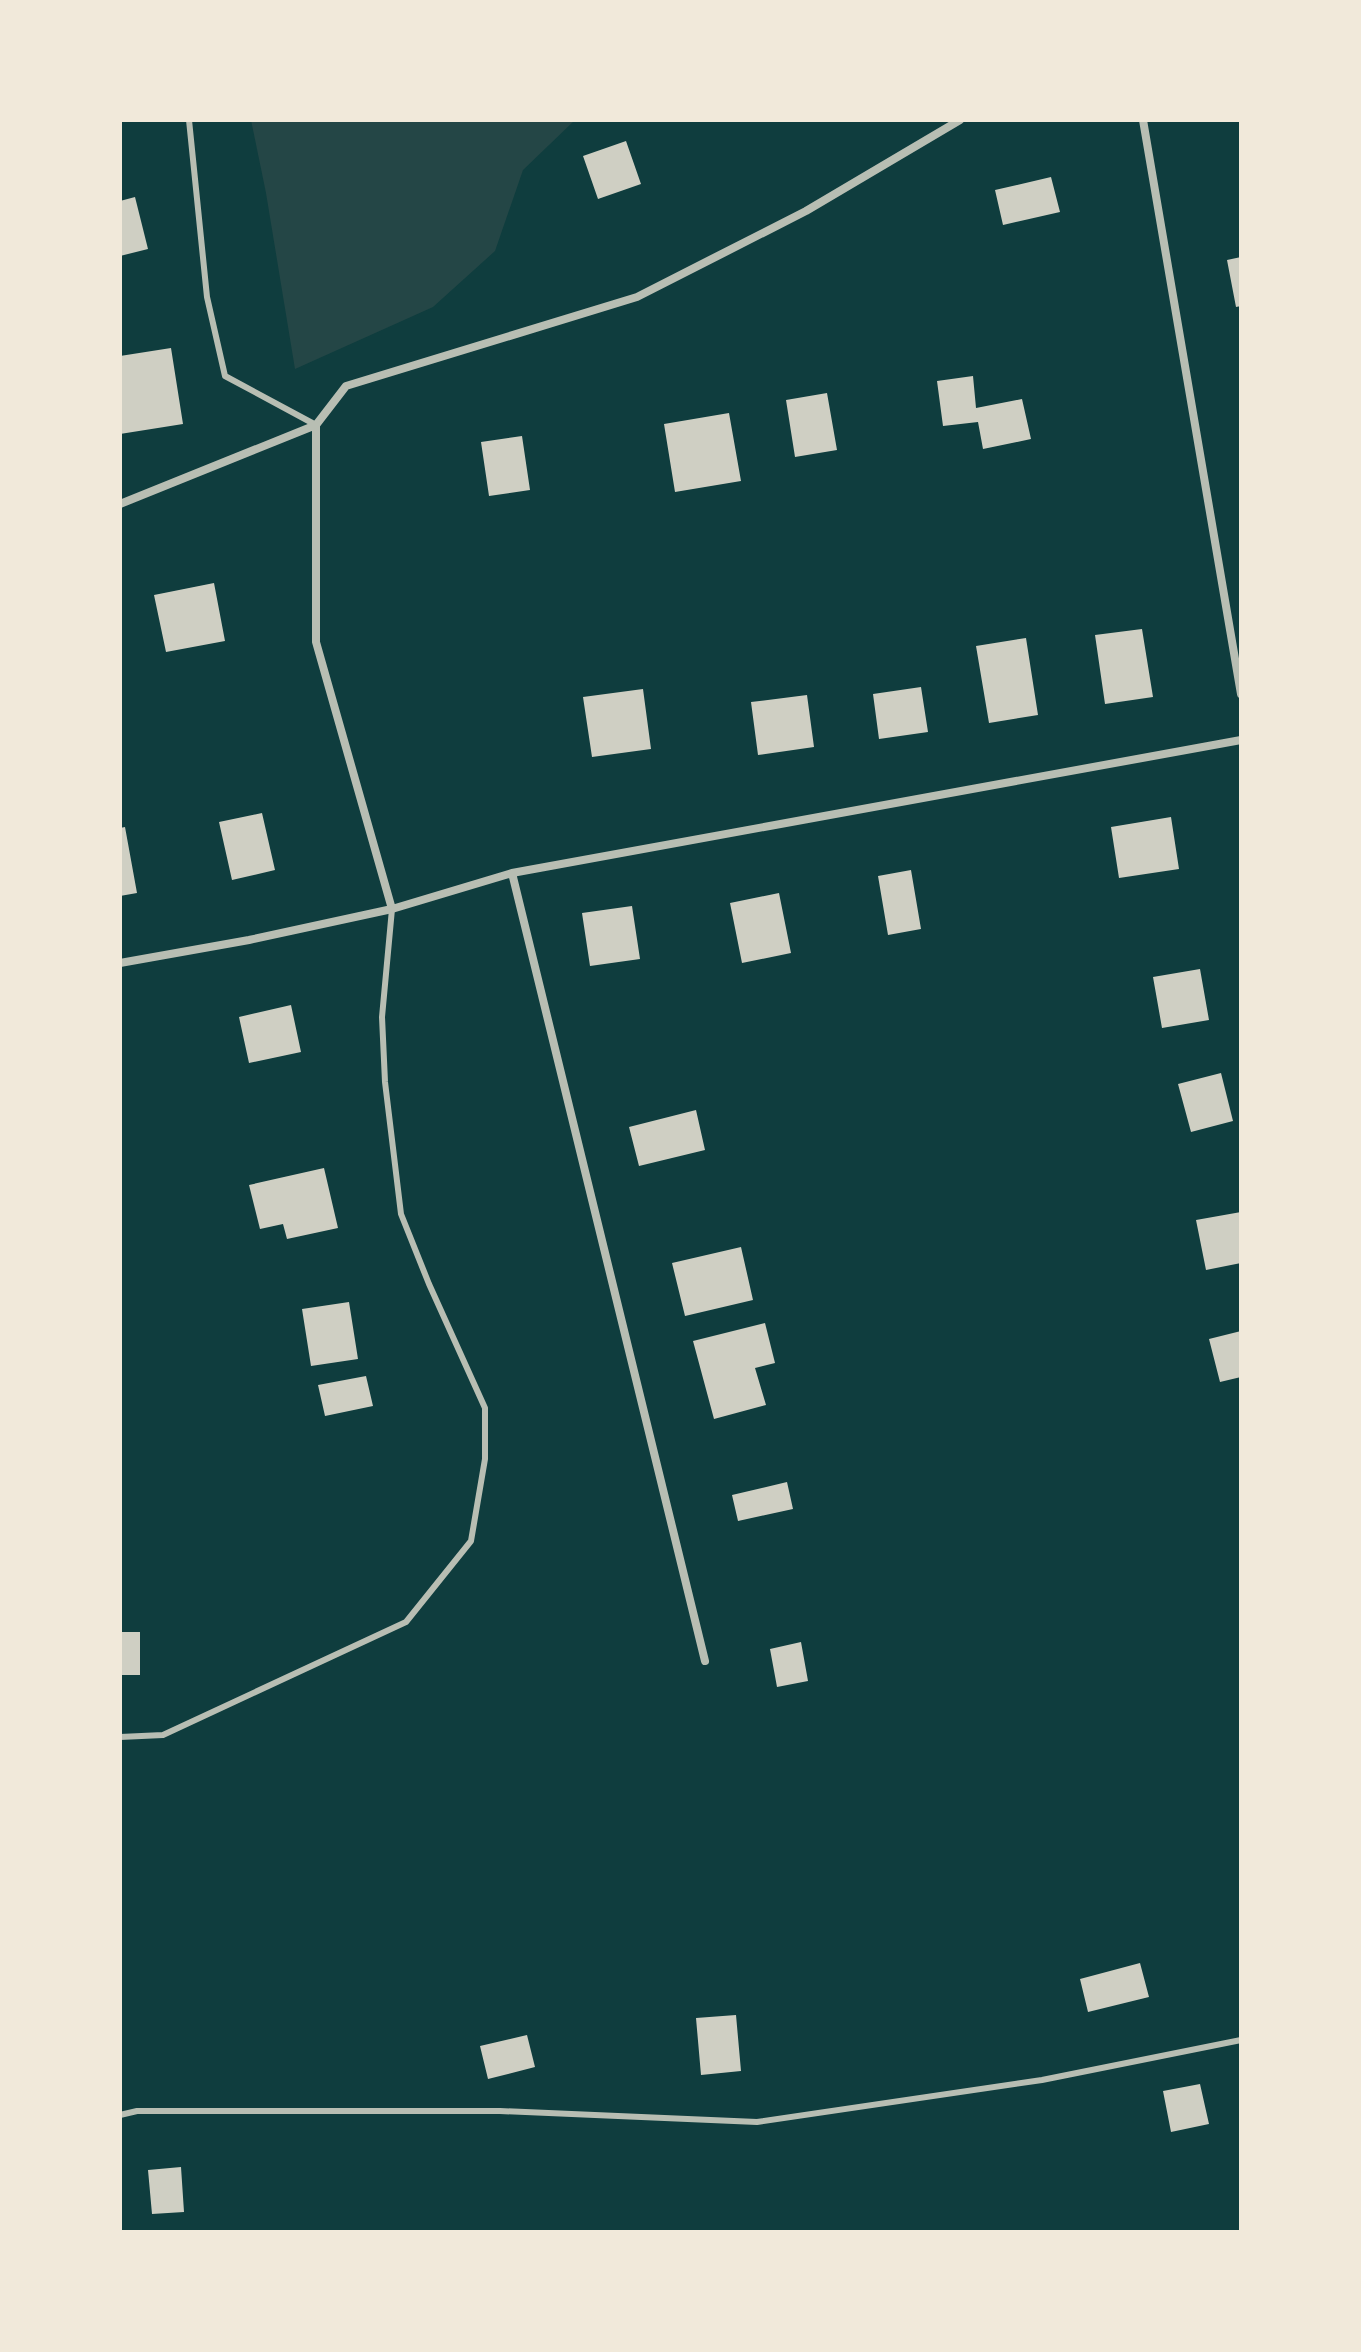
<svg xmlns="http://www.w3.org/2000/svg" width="1361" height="2352" font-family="Montserrat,sans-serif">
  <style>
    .green { fill: #244646 }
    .building { fill: #cfcfc3 }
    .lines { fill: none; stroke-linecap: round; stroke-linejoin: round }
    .service { stroke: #b8beb3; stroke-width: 6 }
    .minor { stroke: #b8beb3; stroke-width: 8 }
  </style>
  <rect width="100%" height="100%" fill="#0f3d3e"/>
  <path class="green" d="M 251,120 L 575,120 L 523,170 L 495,251 L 433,307 L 295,369 L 266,193 Z"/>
  <path class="building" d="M 626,141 L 641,184 L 598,199 L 583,156 Z
    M 1051,177 L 1060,212 L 1003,225 L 995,190 Z
    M 135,197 L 148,249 L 120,256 L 120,201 Z
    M 1241,257 L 1241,306 L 1236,307 L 1227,260 Z
    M 171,348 L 183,424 L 120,434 L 120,356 Z
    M 973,376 L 976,408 L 1022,399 L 1031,439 L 983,449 L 978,422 L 943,426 L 937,381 Z
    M 827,393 L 837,450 L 795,457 L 786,400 Z
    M 729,413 L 741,481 L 675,492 L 664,424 Z
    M 522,436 L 530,490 L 489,496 L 481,442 Z
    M 214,583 L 225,641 L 166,652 L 154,595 Z
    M 1142,629 L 1153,697 L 1105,704 L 1095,635 Z
    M 1026,638 L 1038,715 L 989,723 L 976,646 Z
    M 921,687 L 928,732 L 879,739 L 873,694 Z
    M 643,689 L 651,749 L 592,757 L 583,697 Z
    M 807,695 L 814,747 L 758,755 L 751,702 Z
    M 262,813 L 275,870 L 232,880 L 219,822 Z
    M 1171,817 L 1179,869 L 1119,878 L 1111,827 Z
    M 125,827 L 137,893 L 120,896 L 120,828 Z
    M 911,870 L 921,929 L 888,935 L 878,876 Z
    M 779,893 L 791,953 L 742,963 L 730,903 Z
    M 632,906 L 640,959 L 590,966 L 582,913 Z
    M 1200,969 L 1209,1020 L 1162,1028 L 1153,977 Z
    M 291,1005 L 301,1052 L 249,1063 L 239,1017 Z
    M 1221,1073 L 1233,1121 L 1191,1132 L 1178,1084 Z
    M 696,1110 L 705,1150 L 639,1166 L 629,1127 Z
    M 324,1168 L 338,1228 L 287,1239 L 283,1224 L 260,1229 L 249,1185 Z
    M 1241,1212 L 1241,1263 L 1206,1270 L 1196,1220 Z
    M 741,1247 L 753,1300 L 685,1316 L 672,1263 Z
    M 349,1302 L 358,1359 L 311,1366 L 302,1309 Z
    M 765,1323 L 775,1363 L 755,1368 L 766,1405 L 714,1419 L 693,1341 Z
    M 1241,1331 L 1241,1377 L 1220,1382 L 1209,1339 Z
    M 366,1376 L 373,1406 L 325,1416 L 318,1385 Z
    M 787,1482 L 793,1509 L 738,1521 L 732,1495 Z
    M 120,1632 L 140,1632 L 140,1675 L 120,1675 Z
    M 801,1642 L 808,1681 L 777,1687 L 770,1649 Z
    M 1140,1963 L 1149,1997 L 1088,2012 L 1080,1979 Z
    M 736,2015 L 741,2071 L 701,2075 L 696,2018 Z
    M 527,2035 L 535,2067 L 488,2079 L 480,2046 Z
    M 1200,2084 L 1209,2124 L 1171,2132 L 1163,2091 Z
    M 181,2167 L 184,2212 L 152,2214 L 148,2170 Z"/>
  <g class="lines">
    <path class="service" d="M 189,120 L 207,297 L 225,376 L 316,425
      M 120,1737 L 163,1735 L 406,1622 L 471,1541 L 485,1459 L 485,1408 L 429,1284 L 401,1214 L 385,1082 L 382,1017 L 392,909
      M 120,2115 L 137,2111 L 500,2111 L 757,2122 L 1042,2080 L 1241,2040"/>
    <path class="minor" d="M 1143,120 L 1241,694
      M 316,425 L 316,642 L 392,909
      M 120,504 L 316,425 L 346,386 L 637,297 L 806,211 L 960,120
      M 512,873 L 705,1661
      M 120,963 L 249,940 L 392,909 L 512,873 L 1241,740"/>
  </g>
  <rect width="1361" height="2352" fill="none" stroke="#f1e9da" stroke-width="244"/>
</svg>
